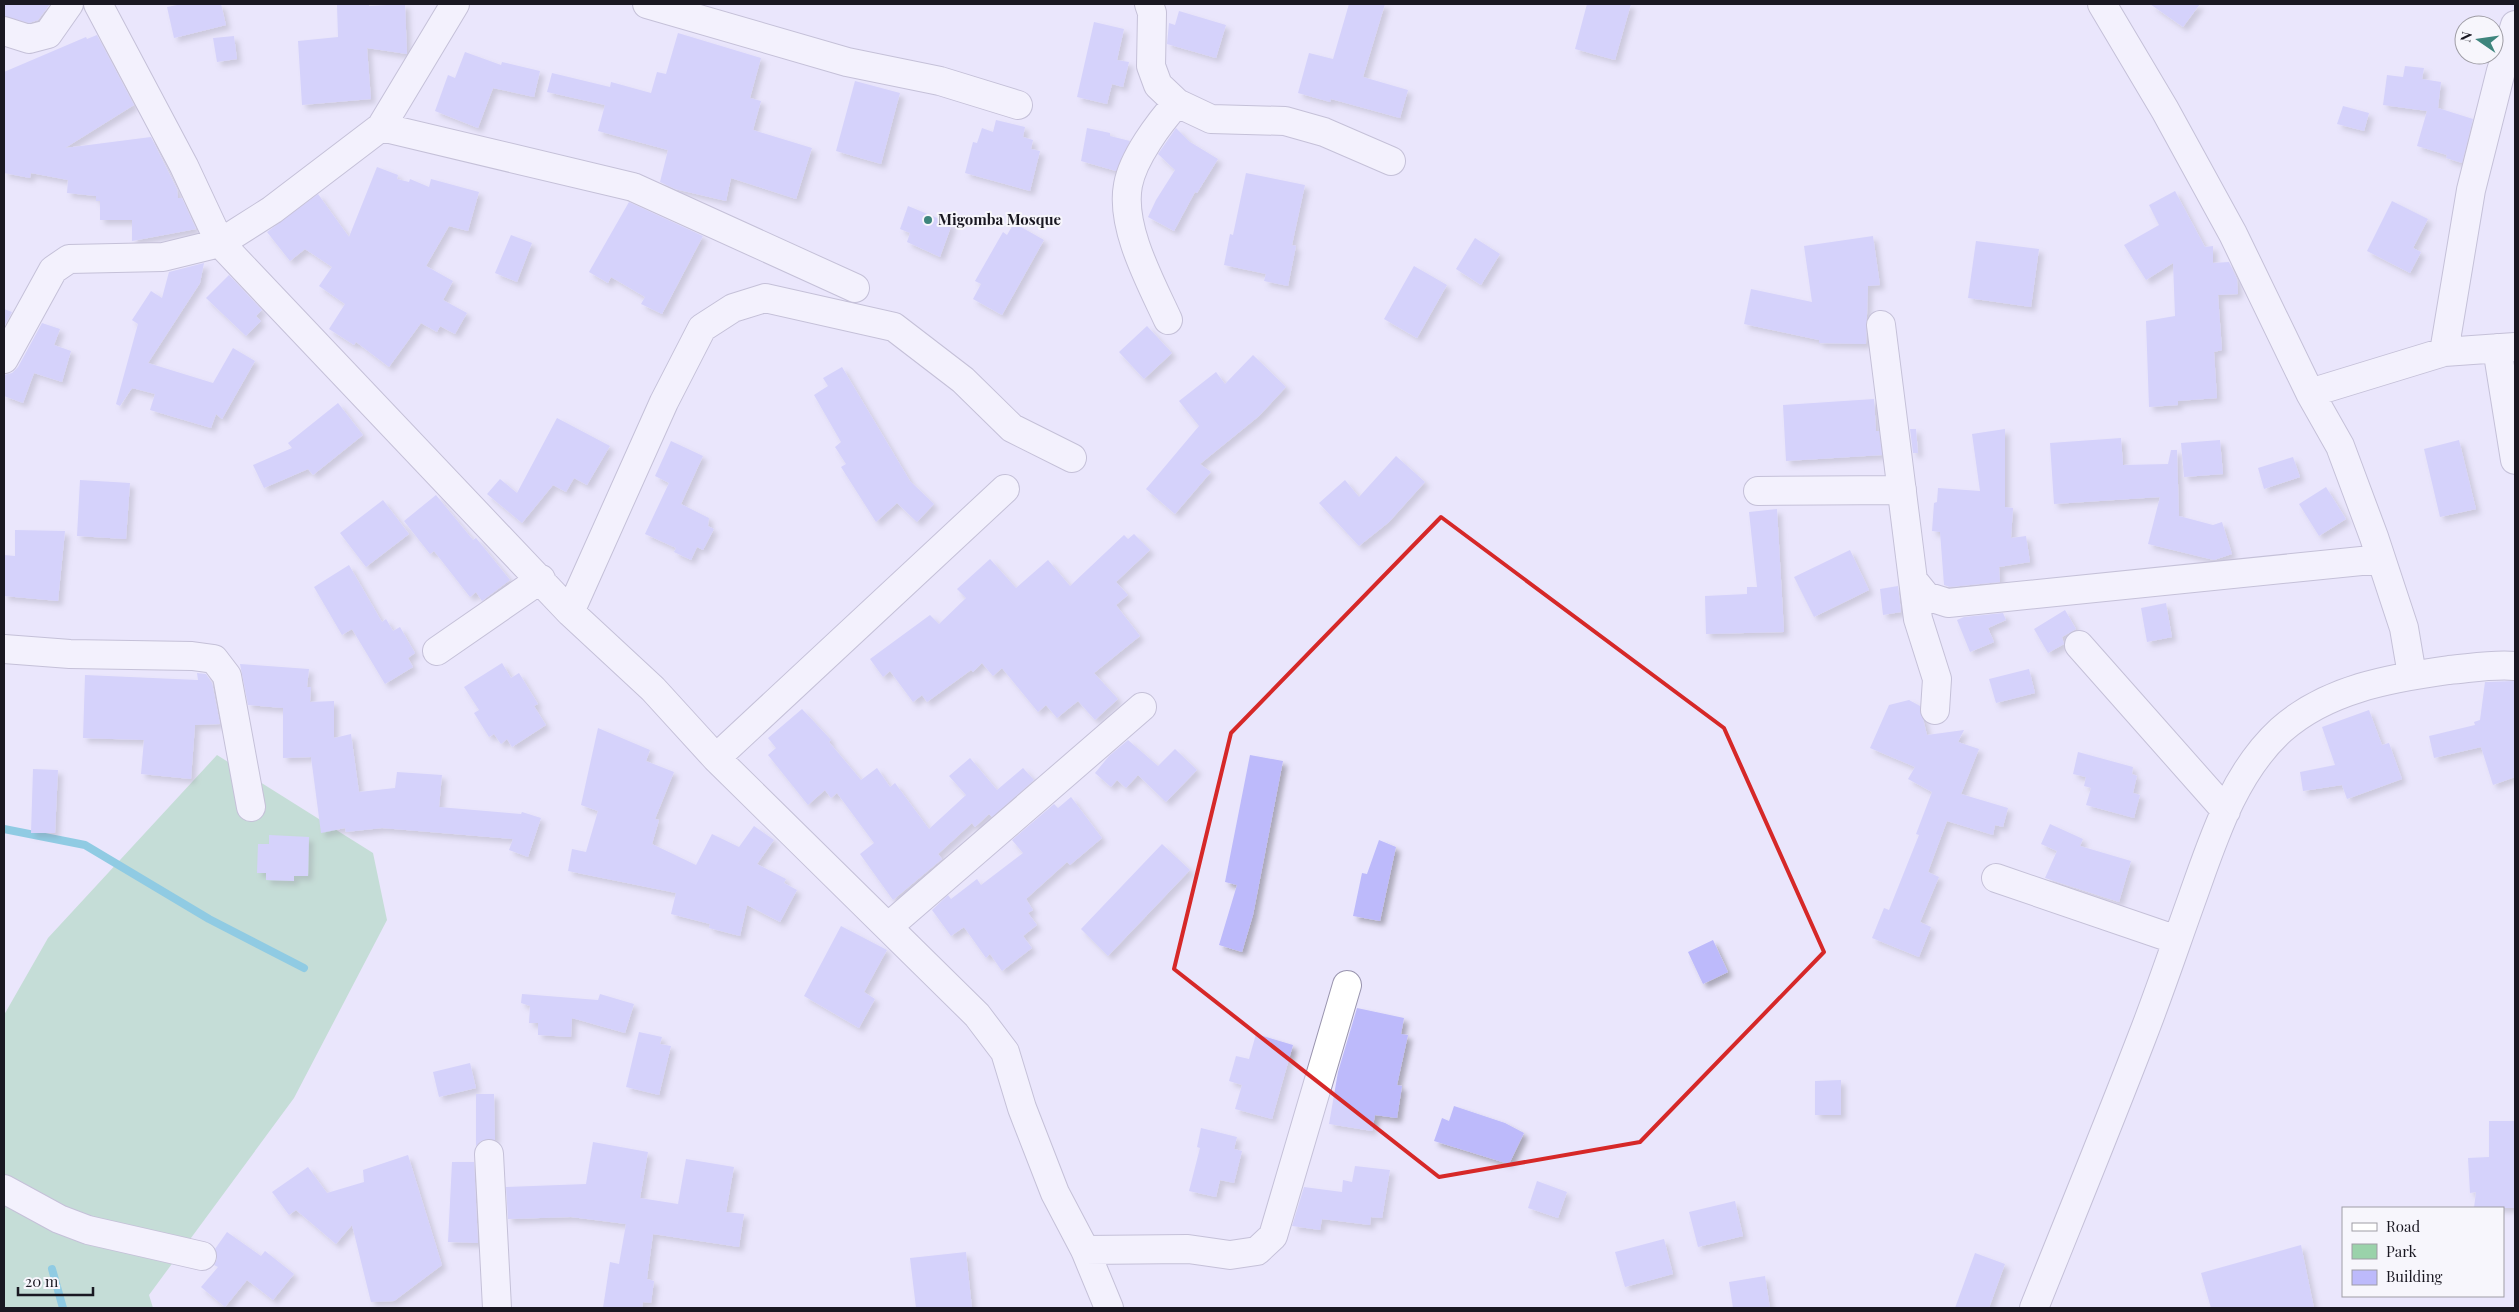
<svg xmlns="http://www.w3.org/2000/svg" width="2519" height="1312" font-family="'Playfair Display',serif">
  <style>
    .green { fill: #9ad2aa }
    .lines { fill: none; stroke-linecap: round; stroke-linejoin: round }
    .stream { stroke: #24abc6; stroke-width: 8 }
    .building { fill: #bdbafb; filter: url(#shadow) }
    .minor-casing { stroke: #9994ae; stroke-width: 30 }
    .minor { stroke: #fff; stroke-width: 28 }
    .marked { fill: none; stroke: #d62828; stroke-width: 4; stroke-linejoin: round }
    .poi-dot { fill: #3e857d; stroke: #f7f6fc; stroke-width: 2 }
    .labels { text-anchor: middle; stroke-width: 4; stroke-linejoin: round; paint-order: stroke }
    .poi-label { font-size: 15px; font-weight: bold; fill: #1a1822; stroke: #f7f6fc; text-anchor: start }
  </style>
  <defs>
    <filter id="shadow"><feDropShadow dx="4.5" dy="4.5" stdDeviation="2.5" flood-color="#0004"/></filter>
  </defs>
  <rect width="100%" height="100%" fill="#eae6fc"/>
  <path class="green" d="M 217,755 L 373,853 L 387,920 L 294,1098 L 149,1295 L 153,1308 L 4,1308 L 4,1015 L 48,938 Z"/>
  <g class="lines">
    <path class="stream" d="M 4,829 L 85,845 L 209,919 L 304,968
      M 52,1269 L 63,1308"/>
  </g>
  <path class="building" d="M 4,4 L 50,4 L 38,20 L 29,23 L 4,16 Z
    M 182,4 L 221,4 L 226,25 L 174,38 L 167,7 Z
    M 369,4 L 369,6 L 405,4 L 407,54 L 367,48 L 371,99 L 302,105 L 298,41 L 338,37 L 337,5 Z
    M 1349,4 L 1385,4 L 1363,77 L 1408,90 L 1400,118 L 1331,99 L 1330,102 L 1298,93 L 1309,53 L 1333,59 Z
    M 1587,4 L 1631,4 L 1615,60 L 1575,49 Z
    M 2150,4 L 2200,4 L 2183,27 Z
    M 1179,11 L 1226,25 L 1216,58 L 1167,44 L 1169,23 L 1175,25 Z
    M 1094,22 L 1124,29 L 1117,60 L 1129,62 L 1123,87 L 1112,84 L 1107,104 L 1077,97 Z
    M 678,33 L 761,58 L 750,98 L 761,101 L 753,130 L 812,148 L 796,199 L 731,178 L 726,201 L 675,189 L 660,182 L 668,150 L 598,131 L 605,105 L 547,92 L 552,73 L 610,87 L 611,82 L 651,93 L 657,72 L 666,74 Z
    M 97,35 L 134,105 L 65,148 L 151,137 L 177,189 L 178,198 L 182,198 L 196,229 L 132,241 L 132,220 L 100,220 L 100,201 L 96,201 L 96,196 L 67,193 L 68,180 L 31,173 L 30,178 L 4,173 L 4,72 L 86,37 L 87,39 Z
    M 234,36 L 237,59 L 217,62 L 213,38 Z
    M 465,52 L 501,65 L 502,62 L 540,71 L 534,97 L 493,88 L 478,128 L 435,111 L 448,75 L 455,78 Z
    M 2405,66 L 2424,68 L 2422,79 L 2441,82 L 2438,108 L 2473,119 L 2462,163 L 2446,158 L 2447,155 L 2417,146 L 2427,111 L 2383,105 L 2387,75 L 2403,77 Z
    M 855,81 L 900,93 L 881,164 L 836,151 Z
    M 2343,106 L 2369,113 L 2364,131 L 2337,124 Z
    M 996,120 L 1025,127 L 1023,137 L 1033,140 L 1031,149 L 1040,151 L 1030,191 L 965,173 L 973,142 L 977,143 L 982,128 L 993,132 Z
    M 1087,128 L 1110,133 L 1110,136 L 1130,141 L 1116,171 L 1081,161 Z
    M 1176,128 L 1190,142 L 1218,159 L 1197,193 L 1195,192 L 1174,231 L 1148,217 L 1156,200 L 1175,170 L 1158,154 Z
    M 377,167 L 398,175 L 397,179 L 409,182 L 410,179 L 429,187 L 431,179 L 479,192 L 468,231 L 449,226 L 426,266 L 453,281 L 443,300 L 467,313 L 455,334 L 440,326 L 437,332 L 421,323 L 389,367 L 356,342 L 354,345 L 329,329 L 345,304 L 319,286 L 332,267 L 305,249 L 290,261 L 267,232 L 318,194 L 349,237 Z
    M 1246,173 L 1305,185 L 1292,245 L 1296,246 L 1288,286 L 1264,281 L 1266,274 L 1224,265 L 1230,234 L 1233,235 Z
    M 2175,191 L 2205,247 L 2213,246 L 2213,263 L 2229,262 L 2237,279 L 2238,294 L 2218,295 L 2222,350 L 2214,352 L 2217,398 L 2178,401 L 2178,405 L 2149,407 L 2146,321 L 2175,316 L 2173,263 L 2146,280 L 2124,245 L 2159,225 L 2149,205 Z
    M 2392,201 L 2428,219 L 2413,248 L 2421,252 L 2410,273 L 2367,251 Z
    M 629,202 L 703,236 L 662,314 L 641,304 L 645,297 L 611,277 L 608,283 L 589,272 Z
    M 908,206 L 952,224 L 940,257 L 907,242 L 910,233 L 900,229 Z
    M 1014,223 L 1044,240 L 1002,315 L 973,299 L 981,284 L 975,281 L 1003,232 L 1007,235 Z
    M 511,235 L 532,243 L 517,282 L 495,273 Z
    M 1873,236 L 1880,285 L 1868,286 L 1866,344 L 1819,343 L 1819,340 L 1744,324 L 1751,289 L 1812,302 L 1804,246 Z
    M 1475,238 L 1500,254 L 1481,285 L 1456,269 Z
    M 1976,241 L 2039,249 L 2031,307 L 1968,298 Z
    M 204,263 L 200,283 L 148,363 L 213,383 L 233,348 L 255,361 L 222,419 L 216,414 L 211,428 L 150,410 L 155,394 L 132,388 L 120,406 L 116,404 L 138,324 L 132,320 L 151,291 L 162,298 L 169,272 Z
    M 1414,266 L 1447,285 L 1417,338 L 1384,319 Z
    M 229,275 L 262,310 L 256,316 L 261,321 L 246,336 L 206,298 Z
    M 4,309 L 12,312 L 4,327 Z
    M 42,323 L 60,329 L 54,345 L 71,351 L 62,382 L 34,373 L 23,403 L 4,396 L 4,375 L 12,373 L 18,367 Z
    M 1147,326 L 1172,353 L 1144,379 L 1119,352 Z
    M 1253,355 L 1286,387 L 1259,416 L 1200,464 L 1211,472 L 1175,514 L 1146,489 L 1199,426 L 1179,401 L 1216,372 L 1225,384 Z
    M 842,367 L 910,481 L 934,504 L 917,522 L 897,503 L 876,522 L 841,467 L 846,464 L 835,447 L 841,442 L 814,395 L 828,386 L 823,378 Z
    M 1874,399 L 1876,431 L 1879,431 L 1882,455 L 1786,461 L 1783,405 Z
    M 338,403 L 363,435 L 313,475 L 308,469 L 264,488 L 253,465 L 292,448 L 288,443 Z
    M 557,418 L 610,446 L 587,485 L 574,478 L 566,492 L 553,485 L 522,523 L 487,494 L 500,479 L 517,493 Z
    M 1910,429 L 1916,429 L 1918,453 L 1913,453 Z
    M 2005,429 L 2005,507 L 2013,508 L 2011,538 L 2026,536 L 2030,562 L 1999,567 L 2000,582 L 1950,587 L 1944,585 L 1940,532 L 1932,531 L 1934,503 L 1937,502 L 1938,488 L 1980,491 L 1972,434 Z
    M 2121,438 L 2123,465 L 2168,464 L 2171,450 L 2177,450 L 2179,516 L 2213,525 L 2222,522 L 2232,554 L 2214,560 L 2148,544 L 2160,497 L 2054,504 L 2050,443 Z
    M 2220,440 L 2223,474 L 2184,477 L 2181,443 Z
    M 2459,440 L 2476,509 L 2440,517 L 2424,449 Z
    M 671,441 L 703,456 L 681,504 L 709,518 L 708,526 L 714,529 L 703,550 L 697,547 L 691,560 L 674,552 L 676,548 L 645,534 L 669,483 L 655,476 Z
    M 1396,456 L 1425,482 L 1389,522 L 1359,546 L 1319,503 L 1345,480 L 1359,497 Z
    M 2293,457 L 2300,477 L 2264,489 L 2258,468 Z
    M 80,480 L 130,483 L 126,539 L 77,536 Z
    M 2326,487 L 2346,519 L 2319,536 L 2299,504 Z
    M 436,495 L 473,540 L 476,538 L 510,580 L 482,601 L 476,592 L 470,597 L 434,551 L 430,554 L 404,521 Z
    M 383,500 L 409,534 L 366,567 L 340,533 Z
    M 1777,509 L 1784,632 L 1706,634 L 1705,596 L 1747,594 L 1747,587 L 1757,587 L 1749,512 Z
    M 15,530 L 65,531 L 58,601 L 4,596 L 4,555 L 15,556 Z
    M 1134,534 L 1150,550 L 1116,582 L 1128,595 L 1116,605 L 1140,636 L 1094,673 L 1118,699 L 1095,720 L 1078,701 L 1057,718 L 1046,705 L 1038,712 L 1002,668 L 993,676 L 982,663 L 973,672 L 971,670 L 927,702 L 922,695 L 913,702 L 890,671 L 883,677 L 870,659 L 930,615 L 939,624 L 966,598 L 957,589 L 990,559 L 1016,588 L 1048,560 L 1070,586 L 1124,535 L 1128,539 Z
    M 1850,550 L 1869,590 L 1814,617 L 1794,577 Z
    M 349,565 L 382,622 L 386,619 L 393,631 L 400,627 L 415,653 L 408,658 L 413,667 L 385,684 L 352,629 L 342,635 L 314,587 Z
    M 1898,586 L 1901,612 L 1883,615 L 1880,589 Z
    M 2166,603 L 2172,637 L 2147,642 L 2141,608 Z
    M 2065,610 L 2076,629 L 2062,637 L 2064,644 L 2048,653 L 2034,629 Z
    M 2003,613 L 2006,620 L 1988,628 L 1994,642 L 1970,652 L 1957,620 L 1964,617 Z
    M 502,663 L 511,678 L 519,673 L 538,704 L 534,706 L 546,725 L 512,747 L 507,739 L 501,744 L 494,734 L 489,737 L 474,713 L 479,710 L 464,687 Z
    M 240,664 L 309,669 L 307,687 L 311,687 L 310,702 L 334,701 L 334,738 L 351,734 L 359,792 L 395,788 L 397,772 L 442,775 L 439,807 L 521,814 L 522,812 L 541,818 L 528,857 L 509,850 L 513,839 L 382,828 L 346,832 L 345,828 L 321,833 L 311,757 L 283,758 L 283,708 L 248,705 Z
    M 2029,669 L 2035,693 L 1996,703 L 1989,679 Z
    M 197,673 L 206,674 L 212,683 L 220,724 L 195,725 L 191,779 L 141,774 L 144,740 L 83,738 L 85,675 L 198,680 Z
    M 2515,681 L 2515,777 L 2493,785 L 2481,747 L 2434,758 L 2429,736 L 2475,725 L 2474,722 L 2480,720 L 2485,682 Z
    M 1909,700 L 1920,706 L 1927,735 L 1964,730 L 1958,742 L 1979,749 L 1961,794 L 2008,808 L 2003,827 L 1995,825 L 1993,835 L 1947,821 L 1928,872 L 1939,877 L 1920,922 L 1931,927 L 1919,957 L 1872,938 L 1884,908 L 1889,910 L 1919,835 L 1916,834 L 1932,792 L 1908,779 L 1915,767 L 1870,748 L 1889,705 Z
    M 802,709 L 831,740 L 829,742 L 861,780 L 877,768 L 890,787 L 895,783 L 929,829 L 966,795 L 949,776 L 970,758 L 997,790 L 1023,768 L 1034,780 L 992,817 L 989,814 L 975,827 L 972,823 L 938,854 L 942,859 L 893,900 L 860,854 L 874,843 L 837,793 L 831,798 L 825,790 L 808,805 L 768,755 L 776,748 L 768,738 Z
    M 2369,710 L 2382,745 L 2389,743 L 2402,779 L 2347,799 L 2342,785 L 2303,791 L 2300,772 L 2335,765 L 2322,727 Z
    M 598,728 L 650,750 L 646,761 L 674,772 L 655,819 L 659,820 L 652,844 L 696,865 L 712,834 L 739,847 L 754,826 L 774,840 L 757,864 L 786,879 L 784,883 L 797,890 L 780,922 L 747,905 L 740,936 L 709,928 L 710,924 L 671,914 L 676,893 L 568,871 L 572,849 L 586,852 L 598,811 L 581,805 Z
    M 1128,740 L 1158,766 L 1175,749 L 1197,770 L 1166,802 L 1138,775 L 1126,788 L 1117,780 L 1111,787 L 1095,773 L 1109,756 Z
    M 2078,752 L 2133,767 L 2132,774 L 2137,776 L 2133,793 L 2140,795 L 2134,818 L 2086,805 L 2091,788 L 2084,786 L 2086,777 L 2073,774 Z
    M 1250,755 L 1283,761 L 1253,915 L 1242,952 L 1219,945 L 1237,885 L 1225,882 Z
    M 33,769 L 58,770 L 55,833 L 31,833 Z
    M 1071,797 L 1102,838 L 1070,865 L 1067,862 L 1026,899 L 1033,910 L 1028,913 L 1037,925 L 1023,936 L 1032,948 L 1002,971 L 990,954 L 986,958 L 964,927 L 951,936 L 932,910 L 948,895 L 951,899 L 977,879 L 981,885 L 1023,853 L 1012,840 L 1054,804 L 1058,808 Z
    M 2050,824 L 2083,839 L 2080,846 L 2131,861 L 2119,902 L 2045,878 L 2057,851 L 2041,844 Z
    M 269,835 L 309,837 L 308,876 L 294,876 L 294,881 L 266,880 L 266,873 L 257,873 L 258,844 L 269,844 Z
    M 1379,840 L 1396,847 L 1380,921 L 1353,916 L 1362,873 L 1367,874 Z
    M 1162,844 L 1190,870 L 1108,956 L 1081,929 Z
    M 841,926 L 887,950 L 864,992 L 875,999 L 859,1028 L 804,996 Z
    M 1713,940 L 1728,972 L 1703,984 L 1688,952 Z
    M 522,994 L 598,1000 L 600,994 L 634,1004 L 625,1033 L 572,1018 L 571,1037 L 538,1035 L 538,1023 L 529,1023 L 530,1006 L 521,1003 Z
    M 1357,1008 L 1404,1018 L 1401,1034 L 1408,1035 L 1397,1085 L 1402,1086 L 1397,1118 L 1375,1115 L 1372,1131 L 1329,1124 L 1338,1072 Z
    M 639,1032 L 662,1037 L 660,1044 L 671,1046 L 659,1095 L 626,1087 Z
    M 1256,1034 L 1293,1045 L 1272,1119 L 1235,1109 L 1242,1085 L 1229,1081 L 1236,1056 L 1249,1059 Z
    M 470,1063 L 476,1088 L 439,1097 L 433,1072 Z
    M 1841,1080 L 1841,1115 L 1815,1115 L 1815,1081 Z
    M 476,1094 L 494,1094 L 495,1140 L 481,1141 L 476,1146 Z
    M 1454,1106 L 1505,1123 L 1524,1133 L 1509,1164 L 1434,1141 L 1442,1118 L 1449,1121 Z
    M 2489,1121 L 2515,1121 L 2515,1208 L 2474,1208 L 2476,1192 L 2470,1193 L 2468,1158 L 2489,1157 Z
    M 1201,1128 L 1237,1137 L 1234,1149 L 1242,1151 L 1234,1183 L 1220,1180 L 1216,1197 L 1189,1191 L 1200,1148 L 1197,1147 Z
    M 593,1142 L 648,1152 L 640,1198 L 678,1204 L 686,1159 L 734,1167 L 726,1212 L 744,1214 L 739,1247 L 653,1234 L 647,1279 L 654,1281 L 651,1303 L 643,1302 L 642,1308 L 603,1308 L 610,1262 L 619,1264 L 626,1224 L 571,1217 L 508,1219 L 506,1187 L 586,1184 Z
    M 408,1155 L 442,1265 L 394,1301 L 371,1302 L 352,1225 L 336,1244 L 296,1210 L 289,1215 L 272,1192 L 308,1167 L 327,1193 L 364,1182 L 363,1170 Z
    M 452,1162 L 474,1162 L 478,1243 L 448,1242 Z
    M 1355,1166 L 1390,1170 L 1382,1218 L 1371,1217 L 1370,1225 L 1322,1219 L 1320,1230 L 1292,1226 L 1304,1187 L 1342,1192 L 1343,1180 L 1352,1182 Z
    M 1537,1181 L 1567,1192 L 1558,1218 L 1528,1208 Z
    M 1735,1201 L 1743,1236 L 1698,1247 L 1689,1212 Z
    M 227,1232 L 261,1256 L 265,1251 L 294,1274 L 273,1300 L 247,1280 L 225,1307 L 201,1287 L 218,1267 L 214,1265 L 217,1259 L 215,1249 Z
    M 1664,1239 L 1673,1274 L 1625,1287 L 1615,1252 Z
    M 2301,1245 L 2314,1308 L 2211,1308 L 2201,1273 Z
    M 966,1252 L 972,1308 L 916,1308 L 910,1258 Z
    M 1975,1253 L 2005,1264 L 1989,1308 L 1955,1308 Z
    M 1765,1276 L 1770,1308 L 1733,1308 L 1729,1282 Z"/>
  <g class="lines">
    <defs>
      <path id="minor" d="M 98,4 L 184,166 L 220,243 L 570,612 L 653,689 L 716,758 L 977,1015 L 1005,1052 L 1022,1108 L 1055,1193 L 1085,1250 L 1109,1308
        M 647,4 L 847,62 L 940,81 L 1018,105
        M 1149,4 L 1152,13 L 1151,66 L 1158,85 L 1177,103 L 1211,119 L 1285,121 L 1324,132 L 1391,161
        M 2102,4 L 2165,110 L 2233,234 L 2310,393 L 2340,446 L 2374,537 L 2404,628 L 2412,675
        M 4,31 L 29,39 L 48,34 L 69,4
        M 381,127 L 633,187 L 855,288
        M 1168,320 C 1151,283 1120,227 1128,185 C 1133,158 1159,123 1177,103
        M 1881,325 L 1913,580 L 1926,596 L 1948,603 L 2381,559
        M 2497,348 L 2515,460
        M 2444,352 L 2471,190 L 2501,71 L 2515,25
        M 4,359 L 53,270 L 69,259 L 163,257 L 220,243 L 272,210 L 381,127 L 455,4
        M 2310,393 L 2444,352 L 2515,347
        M 1758,491 L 1902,490
        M 1913,580 L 1918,619 L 1937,679 L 1935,710
        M 570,612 L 664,402 L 702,328 L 733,308 L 765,298 L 894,327 L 963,380 L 1012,428 L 1072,458
        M 2079,645 L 2226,811
        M 4,649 L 70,654 L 192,656 L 214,659 L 227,676 L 251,807
        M 437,651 L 541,579
        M 716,758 L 1005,489
        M 1996,878 L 2177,940
        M 888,927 L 1142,707
        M 489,1154 L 497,1308
        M 4,1189 L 59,1219 L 88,1230 L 202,1256
        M 1085,1250 L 1188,1249 L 1230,1255 L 1257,1251 L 1273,1236 L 1347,985
        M 2034,1308 C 2070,1218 2107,1128 2142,1037 C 2160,991 2176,943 2193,896 C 2214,837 2234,773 2281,730 C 2327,689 2391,678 2449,670 C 2472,668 2493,664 2515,666"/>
    </defs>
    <use href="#minor" class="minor-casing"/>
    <use href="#minor" class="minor"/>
  </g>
  <path d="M0 0H2519V1312H0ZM 1441,517 L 1724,728 L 1824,952 L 1640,1142 L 1439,1177 L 1174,969 L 1231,733 Z" fill="#eae6fc" fill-opacity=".55" fill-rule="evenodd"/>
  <path class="marked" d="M 1441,517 L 1724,728 L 1824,952 L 1640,1142 L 1439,1177 L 1174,969 L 1231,733 Z"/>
  <circle class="poi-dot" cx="928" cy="220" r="5"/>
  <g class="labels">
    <g class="poi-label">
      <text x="938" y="225">Migomba Mosque</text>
    </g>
  </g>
  <rect width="2519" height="1312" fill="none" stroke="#1a1822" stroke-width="10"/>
  <rect x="2342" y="1207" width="162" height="90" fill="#f7f6fc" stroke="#9f9da5"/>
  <rect x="2352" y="1223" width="25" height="8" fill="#ffffff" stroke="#9f9da5"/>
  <text x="2386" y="1232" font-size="15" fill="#1a1822">Road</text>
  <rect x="2352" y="1244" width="25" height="15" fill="#9ad2aa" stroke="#9f9da5"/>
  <text x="2386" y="1257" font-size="15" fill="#1a1822">Park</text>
  <rect x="2352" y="1270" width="25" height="15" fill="#bdbafb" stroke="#9f9da5"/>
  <text x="2386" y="1282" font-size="15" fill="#1a1822">Building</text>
  <g transform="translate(2479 40) rotate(283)"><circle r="24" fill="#f7f6fc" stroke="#9f9da5"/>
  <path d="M0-4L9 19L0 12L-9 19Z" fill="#3e857d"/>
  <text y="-8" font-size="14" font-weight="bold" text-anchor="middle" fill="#1a1822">N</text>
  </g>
  <path d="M18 1287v8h75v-8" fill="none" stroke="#1a1822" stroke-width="2.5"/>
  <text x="25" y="1287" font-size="15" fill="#1a1822" stroke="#f7f6fc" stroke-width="4" paint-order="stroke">20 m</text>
</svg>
